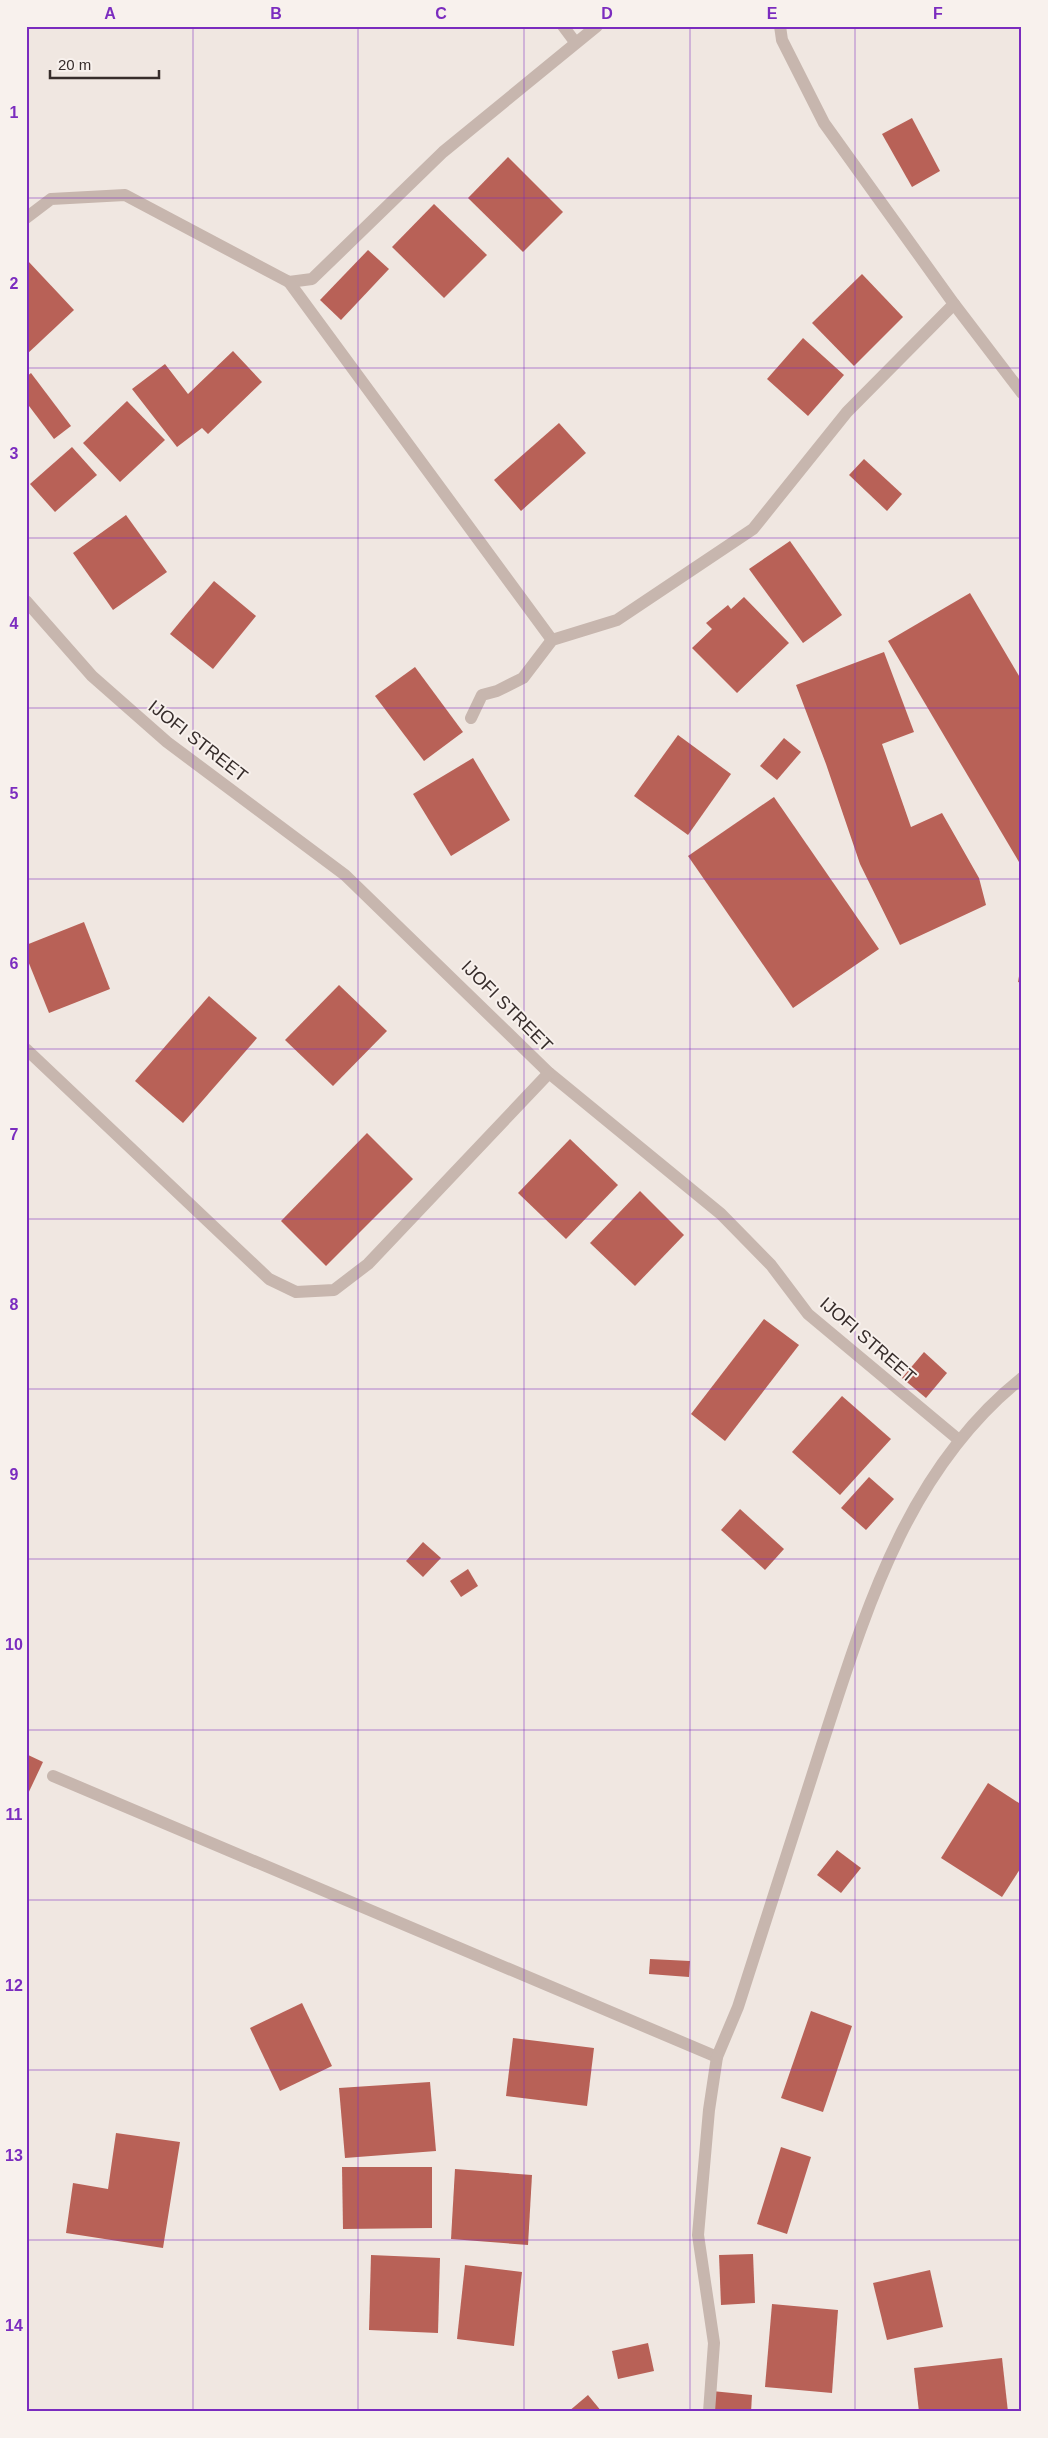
<svg xmlns="http://www.w3.org/2000/svg" width="1048" height="2438" font-family="Arial,sans-serif">
  <style>
    .building { fill: #b86157 }
    .lines { fill: none; stroke-linecap: round; stroke-linejoin: round }
    .minor { stroke: #c7b6ae; stroke-width: 12 }
    .grid { fill: none; stroke: #7b2cbf; stroke-width: 1; stroke-opacity: 0.55 }
    .labels { text-anchor: middle; stroke-width: 4; stroke-linejoin: round; paint-order: stroke }
    .street-label { font-size: 18px; fill: #372d2b; stroke: #f8f1ed }
    .neatline { fill: none; stroke: #7b2cbf; stroke-width: 2 }
    .grid-label { font-size: 16px; text-anchor: middle; font-weight: bold; fill: #7b2cbf }
  </style>
  <rect width="100%" height="100%" fill="#f0e7e1"/>
  <g class="building">
    <path d="M912 118 940 171 912 187 882 134Z"/>
    <path d="M508 157 563 212 523 252 468 198Z"/>
    <path d="M434 204 487 255 444 298 392 247Z"/>
    <path d="M368 250 389 269 341 320 320 300Z"/>
    <path d="M28 261 74 310 26 355V263Z"/>
    <path d="M862 274 903 317 854 366 812 323Z"/>
    <path d="M803 338 844 375 808 416 767 379Z"/>
    <path d="M233 351 262 382 208 434 202 428 177 447 132 389 165 364 188 394Z"/>
    <path d="M31 373 71 426 54 439 26 402V377Z"/>
    <path d="M127 401 165 440 120 482 83 443Z"/>
    <path d="M559 423 586 453 521 511 494 480Z"/>
    <path d="M72 447 97 475 55 512 30 484Z"/>
    <path d="M864 459 902 494 887 511 849 475Z"/>
    <path d="M126 515 167 572 113 610 73 553Z"/>
    <path d="M790 541 842 615 803 643 749 569Z"/>
    <path d="M214 581 256 616 213 669 170 634Z"/>
    <path d="M970 593 1022 681V867L888 641Z"/>
    <path d="M744 597 789 643 737 693 692 648 712 629 706 623 728 605 731 609Z"/>
    <path d="M884 652 914 732 882 744 911 827 942 813 979 878 986 905 900 945 860 864 826 764 796 685Z"/>
    <path d="M415 667 463 732 424 761 375 696Z"/>
    <path d="M678 735 731 774 688 835 634 796Z"/>
    <path d="M784 738 801 752 777 780 760 766Z"/>
    <path d="M473 758 510 820 451 856 413 794Z"/>
    <path d="M774 797 879 949 793 1008 688 856Z"/>
    <path d="M84 922 110 989 49 1013 26 956V945Z"/>
    <path d="M1021 965H1022V983L1018 982Z"/>
    <path d="M339 985 387 1031 333 1086 285 1040Z"/>
    <path d="M209 996 257 1038 183 1123 135 1081Z"/>
    <path d="M367 1133 413 1179 326 1266 281 1221Z"/>
    <path d="M570 1139 618 1185 566 1239 518 1193Z"/>
    <path d="M640 1191 684 1235 635 1286 590 1243Z"/>
    <path d="M764 1319 799 1345 725 1441 691 1414Z"/>
    <path d="M924 1352 947 1373 926 1398 902 1378Z"/>
    <path d="M842 1396 891 1439 840 1495 792 1452Z"/>
    <path d="M869 1477 894 1499 866 1530 841 1508Z"/>
    <path d="M740 1509 784 1549 765 1570 721 1530Z"/>
    <path d="M423 1542 441 1558 423 1577 406 1561Z"/>
    <path d="M468 1569 478 1586 461 1597 450 1581Z"/>
    <path d="M26 1754 43 1762 26 1798Z"/>
    <path d="M988 1783 1022 1805V1866L1002 1897 941 1858Z"/>
    <path d="M837 1850 861 1868 841 1893 817 1875Z"/>
    <path d="M650 1959 690 1961 689 1977 649 1974Z"/>
    <path d="M302 2003 332 2066 280 2091 250 2028Z"/>
    <path d="M811 2011 852 2026 823 2112 781 2098Z"/>
    <path d="M513 2038 594 2048 587 2106 506 2096Z"/>
    <path d="M430 2082 436 2151 345 2158 339 2088Z"/>
    <path d="M116 2133 180 2142 163 2248 66 2233 73 2183 108 2189Z"/>
    <path d="M781 2147 811 2157 787 2234 757 2224Z"/>
    <path d="M342 2167H432V2228L343 2229Z"/>
    <path d="M455 2169 532 2175 528 2245 451 2239Z"/>
    <path d="M753 2254 755 2303 721 2305 719 2255Z"/>
    <path d="M371 2255 440 2258 438 2333 369 2330Z"/>
    <path d="M465 2265 522 2272 514 2346 457 2339Z"/>
    <path d="M930 2270 943 2327 887 2340 873 2283Z"/>
    <path d="M772 2304 838 2310 832 2393 765 2387Z"/>
    <path d="M648 2343 654 2371 618 2379 612 2351Z"/>
    <path d="M1002 2358 1008 2412H919L914 2368Z"/>
    <path d="M712 2391 752 2395 751 2412H710Z"/>
    <path d="M588 2395 602 2412H568Z"/>
  </g>
  <g class="lines">
    <g class="minor">
      <path d="M563 26 575 42"/>
      <path d="M780 26 782 40 824 123 954 304 1022 393"/>
      <path d="M26 218 51 199 125 195 289 282 312 279 443 152 597 26"/>
      <path d="M289 282 552 640"/>
      <path d="M26 601 92 676 167 742 345 875 549 1073 721 1214 771 1265 808 1314 959 1440"/>
      <path d="M471 718 482 695 497 691 523 678 552 640 617 620 753 529 847 412 954 304"/>
      <path d="M26 1049 269 1279 296 1292 334 1290 368 1264 549 1073"/>
      <path d="M53 1776 717 2057"/>
      <path d="M709 2412 714 2343 698 2235 709 2110 717 2057 738 2007C765 1922 793 1837 820 1751 864 1616 905 1471 1022 1378"/>
    </g>
  </g>
  <path class="grid" d="M193 26V2412M358 26V2412M524 26V2412M690 26V2412M855 26V2412M26 198H1022M26 368H1022M26 538H1022M26 708H1022M26 879H1022M26 1049H1022M26 1219H1022M26 1389H1022M26 1559H1022M26 1730H1022M26 1900H1022M26 2070H1022M26 2240H1022"/>
  <g class="labels">
    <g class="street-label">
      <text transform="translate(198 741) rotate(38)" y="6">IJOFI STREET</text>
      <text transform="translate(507 1006) rotate(45)" y="6">IJOFI STREET</text>
      <text transform="translate(868 1340) rotate(41)" y="6">IJOFI STREET</text>
    </g>
  </g>
  <rect width="1048" height="2438" fill="none" stroke="#f8f1ed" stroke-width="55"/>
  <path d="M50 70v8h109v-8" fill="none" stroke="#372d2b" stroke-width="2.5"/>
  <text x="58" y="70" font-size="15" fill="#372d2b" stroke="#f8f1ed" stroke-width="4" paint-order="stroke">20 m</text>
  <rect x="28" y="28" width="992" height="2382" class="neatline"/>
  <g class="grid-label">
    <text x="110" y="19">A</text>
    <text x="276" y="19">B</text>
    <text x="441" y="19">C</text>
    <text x="607" y="19">D</text>
    <text x="772" y="19">E</text>
    <text x="938" y="19">F</text>
    <text x="14" y="118">1</text>
    <text x="14" y="289">2</text>
    <text x="14" y="459">3</text>
    <text x="14" y="629">4</text>
    <text x="14" y="799">5</text>
    <text x="14" y="969">6</text>
    <text x="14" y="1140">7</text>
    <text x="14" y="1310">8</text>
    <text x="14" y="1480">9</text>
    <text x="14" y="1650">10</text>
    <text x="14" y="1820">11</text>
    <text x="14" y="1991">12</text>
    <text x="14" y="2161">13</text>
    <text x="14" y="2331">14</text>
  </g>
</svg>
